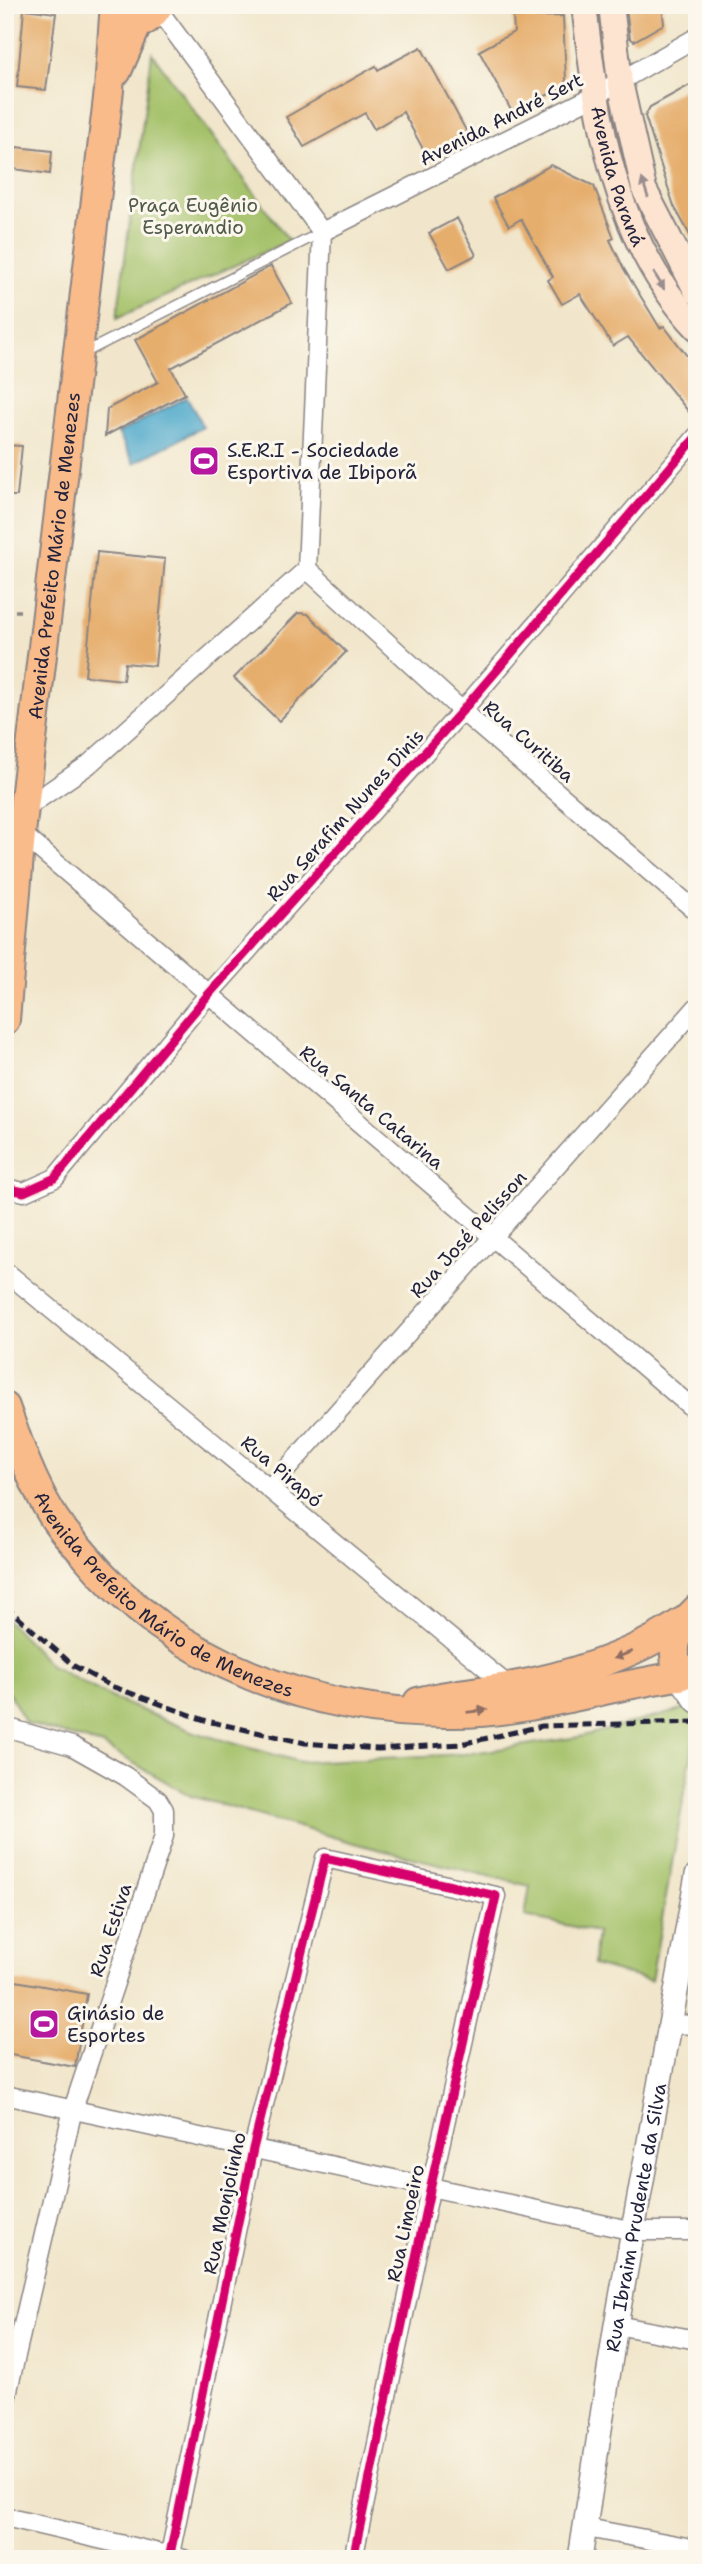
<svg xmlns="http://www.w3.org/2000/svg" width="702" height="2564" font-family="'Shantell Sans',sans-serif">
  <style>
    .green { fill: #a4c169; stroke: #637252; stroke-width: 2 }
    .water { fill: #4ea8cb; stroke: #386583; stroke-width: 2 }
    .building { fill: #e6ae6d }
    .lines { fill: none; stroke-linecap: round; stroke-linejoin: round }
    .service-casing { stroke: #8a8483; stroke-width: 12 }
    .minor-casing { stroke: #8a8483; stroke-width: 21 }
    .tertiary-casing { stroke: #8a8483; stroke-width: 26 }
    .secondary-casing { stroke: #8a8483; stroke-width: 28 }
    .primary-casing { stroke: #8a8483; stroke-width: 32 }
    .path { stroke: #8a8483; stroke-width: 3.5; stroke-dasharray: 5 5; stroke-linecap: butt }
    .service { stroke: #fff; stroke-width: 9 }
    .minor { stroke: #fff; stroke-width: 18 }
    .tertiary { stroke: #fff; stroke-width: 23 }
    .secondary { stroke: #fde4d1; stroke-width: 24 }
    .primary { stroke: #fabb8b; stroke-width: 28 }
    .rail { stroke: #22223b; stroke-width: 5; stroke-dasharray: 10 5; stroke-linecap: butt }
    .cycleway-casing { stroke: #fbf7ec; stroke-width: 13 }
    .cycleway { stroke: #d6006c; stroke-width: 9 }
    .oneway { fill: #9a8d8e }
    .oneway2 { fill: #8e6e63 }
    .labels { text-anchor: middle; stroke-width: 6; stroke-linejoin: round; paint-order: stroke }
    .street-label { font-size: 19px; fill: #22223b; stroke: #fbf7ec }
    .park-label { font-size: 19px; fill: #505a4b; stroke: #fbf7ec }
    .poi-label { font-size: 19px; fill: #22223b; stroke: #fbf7ec; text-anchor: start }
  </style>
  <rect width="100%" height="100%" fill="#fbf7ec"/>
  <filter id="ink" filterUnits="userSpaceOnUse"><feTurbulence type="fractalNoise" baseFrequency=".0143" numOctaves="2"/><feDisplacementMap in="SourceGraphic" scale="14" xChannelSelector="R" yChannelSelector="G"/><feConvolveMatrix kernelMatrix="1 2 1 2 8 2 1 2 1" color-interpolation-filters="sRGB"/></filter>
  <filter id="wash" filterUnits="userSpaceOnUse"><feTurbulence type="fractalNoise" baseFrequency=".00686" numOctaves="4" result="noise"/><feDisplacementMap in="SourceGraphic" scale="28" xChannelSelector="R" yChannelSelector="G"/><feGaussianBlur stdDeviation="1.57" result="paint"/><feColorMatrix in="noise" values="0 0 0 0 0 0 0 0 0 0 0 0 0 0 0 0 0 1.4 0 .05"/><feComposite in="paint" operator="in"/></filter>
  <g filter="url(#wash)">
    <rect width="100%" height="100%" fill="#f1e6cb"/>
    <g class="green">
      <path d="M152 53 289 241 117 318Z"/>
      <path d="M5 1618 51 1666 114 1699 194 1732 300 1762 465 1754 579 1737 697 1706V1723L651 1981 593 1965 597 1932 525 1916 530 1886 361 1845 191 1796 102 1745 26 1723 5 1686Z"/>
    </g>
    <path class="water" d="M187 397 203 427 134 463 118 433Z"/>
    <g id="blocks">
      <g class="building">
        <path d="M662 5 664 24 634 41 630 38 626 8Z"/>
        <path d="M24 9 56 13 46 90 17 87Z"/>
        <path d="M563 16 566 80 564 86 513 114 479 51 514 32 513 17Z"/>
        <path d="M421 47 470 138 429 160 403 112 374 129 365 113 304 147 286 117 376 66 378 70Z"/>
        <path d="M697 81V248L674 206 645 116 650 107Z"/>
        <path d="M16 147 52 151 50 174 14 169Z"/>
        <path d="M551 165 594 186 614 238 610 240 624 269 660 328 664 326 697 369V422L628 337 613 346 580 294 562 304 548 280 553 277 521 219 509 226 493 198Z"/>
        <path d="M457 218 476 255 449 269 429 233Z"/>
        <path d="M271 266 292 303 171 368 185 394 105 436 107 409 158 382 135 340Z"/>
        <path d="M5 445 22 446 17 496H5Z"/>
        <path d="M97 552 165 559 155 666 125 663 123 680 85 676Z"/>
        <path d="M298 613 308 614 346 652 279 721 234 678Z"/>
        <path d="M5 1979 87 1994 75 2067 5 2054Z"/>
      </g>
    </g>
  </g>
  <g filter="url(#ink)">
    <use href="#blocks" fill-opacity="0" stroke="#8a8483" stroke-width="2"/>
    <g class="lines">
      <g class="service-casing">
        <path id="service" d="M84 353 322 232"/>
      </g>
      <g class="minor-casing">
        <g id="minor">
          <path d="M322 232 594 96 697 37"/>
          <path d="M307 569 462 711 697 912"/>
          <path d="M24 809 88 765 307 569 322 232 157 8"/>
          <path d="M21 833 697 1412"/>
          <path d="M5 1188 24 1192 55 1178 208 995 462 711 697 436"/>
          <path d="M5 1271 512 1689"/>
          <path d="M270 1488 697 1007"/>
          <path d="M5 1727 72 1746 125 1776 158 1800 164 1810V1836L73 2109 5 2403"/>
          <path d="M670 2024 697 2025"/>
          <path d="M5 2095 634 2231H697"/>
          <path d="M616 2325 697 2340"/>
          <path d="M5 2517 184 2559"/>
          <path d="M587 2528 697 2549"/>
          <path d="M169 2559 253 2149 325 1858 496 1896 430 2190 353 2559"/>
        </g>
      </g>
      <g class="tertiary-casing">
        <g id="tertiary">
          <path d="M679 1676 697 1701"/>
          <path id="s1" d="M580 2559 616 2325 697 1875"/>
        </g>
      </g>
      <g class="secondary-casing">
        <g id="secondary">
          <path id="s2" d="M584 5C597 120 614 241 697 328"/>
          <path d="M611 5 620 82 644 189 697 292"/>
        </g>
      </g>
      <g class="primary-casing">
        <g id="primary">
          <path d="M119 23C136 30 150 20 159 5"/>
          <path d="M117 71 137 25"/>
          <path id="s3" d="M5 1020 21 833 109 90 114 16"/>
          <path id="s4" d="M5 1407C18 1443 31 1480 51 1513 59 1528 73 1541 84 1554 174 1664 315 1715 455 1713 530 1713 605 1686 679 1676"/>
          <path d="M697 1669 679 1676C670 1647 675 1629 697 1609"/>
          <path d="M418 1702C448 1694 477 1692 508 1687 564 1678 636 1655 682 1622"/>
        </g>
      </g>
      <path class="path" d="M5 611H22"/>
      <use href="#service" class="service"/>
      <use href="#minor" class="minor"/>
      <use href="#tertiary" class="tertiary"/>
      <use href="#secondary" class="secondary"/>
      <use href="#primary" class="primary"/>
      <path class="rail" d="M5 1606 74 1666 111 1686 207 1721 305 1743 378 1749 461 1744 542 1726 697 1722"/>
      <g class="cycleway-casing">
        <g id="cycleway">
          <path d="M5 1188 24 1192 55 1178 208 995 462 711 697 436"/>
          <path d="M169 2559 253 2149 325 1858 496 1896 430 2190 353 2559"/>
        </g>
      </g>
      <use href="#cycleway" class="cycleway"/>
    </g>
    <defs><path id="oneway-solid" d="M-6-.8H1V-3.2L6.5 0L1 3.2V.8H-6Z" transform="scale(1.75)"/></defs>
    <g class="oneway">
      <use href="#oneway-solid" transform="translate(645 188) rotate(-108)"/>
      <use href="#oneway-solid" transform="translate(659 281) rotate(58)"/>
    </g>
    <g class="oneway2">
      <use href="#oneway-solid" transform="translate(623 1655) rotate(159)"/>
      <use href="#oneway-solid" transform="translate(477 1711) rotate(-7)"/>
    </g>
  </g>
  <defs>
    <g id="stadium-square" transform="scale(1.575)"><rect x="-9" y="-9" width="18" height="18" rx="4" fill="#b5179e" stroke="#fbf7ec"/><path d="M0-5a6.5 5 0 1 0 0 10a6.5 5 0 1 0 0-10ZM-3.5-1.8h7v3.6h-7Z" fill="#fff"/></g>
  </defs>
  <g fill-rule="evenodd">
    <use href="#stadium-square" x="204" y="461"/>
    <use href="#stadium-square" x="44" y="2024"/>
  </g>
  <g class="labels">
    <g class="street-label">
      <text transform="translate(501 119) rotate(-27)" y="7">Avenida André Sert</text>
      <text dy="7" stroke="none"><textPath href="#s2" startOffset="175">Avenida Paraná</textPath></text>
      <text dy="7" stroke="none"><textPath href="#s3" startOffset="467">Avenida Prefeito Mário de Menezes</textPath></text>
      <text transform="translate(529 741) rotate(41)" y="7">Rua Curitiba</text>
      <text transform="translate(345 815) rotate(-48)" y="7">Rua Serafim Nunes Dinis</text>
      <text transform="translate(372 1107) rotate(40)" y="7">Rua Santa Catarina</text>
      <text transform="translate(468 1234) rotate(-48)" y="7">Rua José Pelisson</text>
      <text transform="translate(282 1471) rotate(40)" y="7">Rua Pirapó</text>
      <text dy="7" stroke="none"><textPath href="#s4" startOffset="257">Avenida Prefeito Mário de Menezes</textPath></text>
      <text transform="translate(110 1930) rotate(-72)" y="7">Rua Estiva</text>
      <text transform="translate(224 2203) rotate(-78)" y="7">Rua Monjolinho</text>
      <text dy="7" stroke="none"><textPath href="#s1" startOffset="346">Rua Ibraim Prudente da Silva</textPath></text>
      <text transform="translate(405 2223) rotate(-78)" y="7">Rua Limoeiro</text>
    </g>
    <g class="park-label">
      <text x="193" y="212">Praça Eugênio<tspan x="193" dy="22">Esperandio</tspan></text>
    </g>
    <g class="poi-label">
      <text x="227" y="457">S.E.R.I - Sociedade<tspan x="227" dy="22">Esportiva de Ibiporã</tspan></text>
      <text x="67" y="2020">Ginásio de<tspan x="67" dy="22">Esportes</tspan></text>
    </g>
  </g>
  <rect width="702" height="2564" fill="none" stroke="#fbf7ec" stroke-width="28"/>
</svg>
